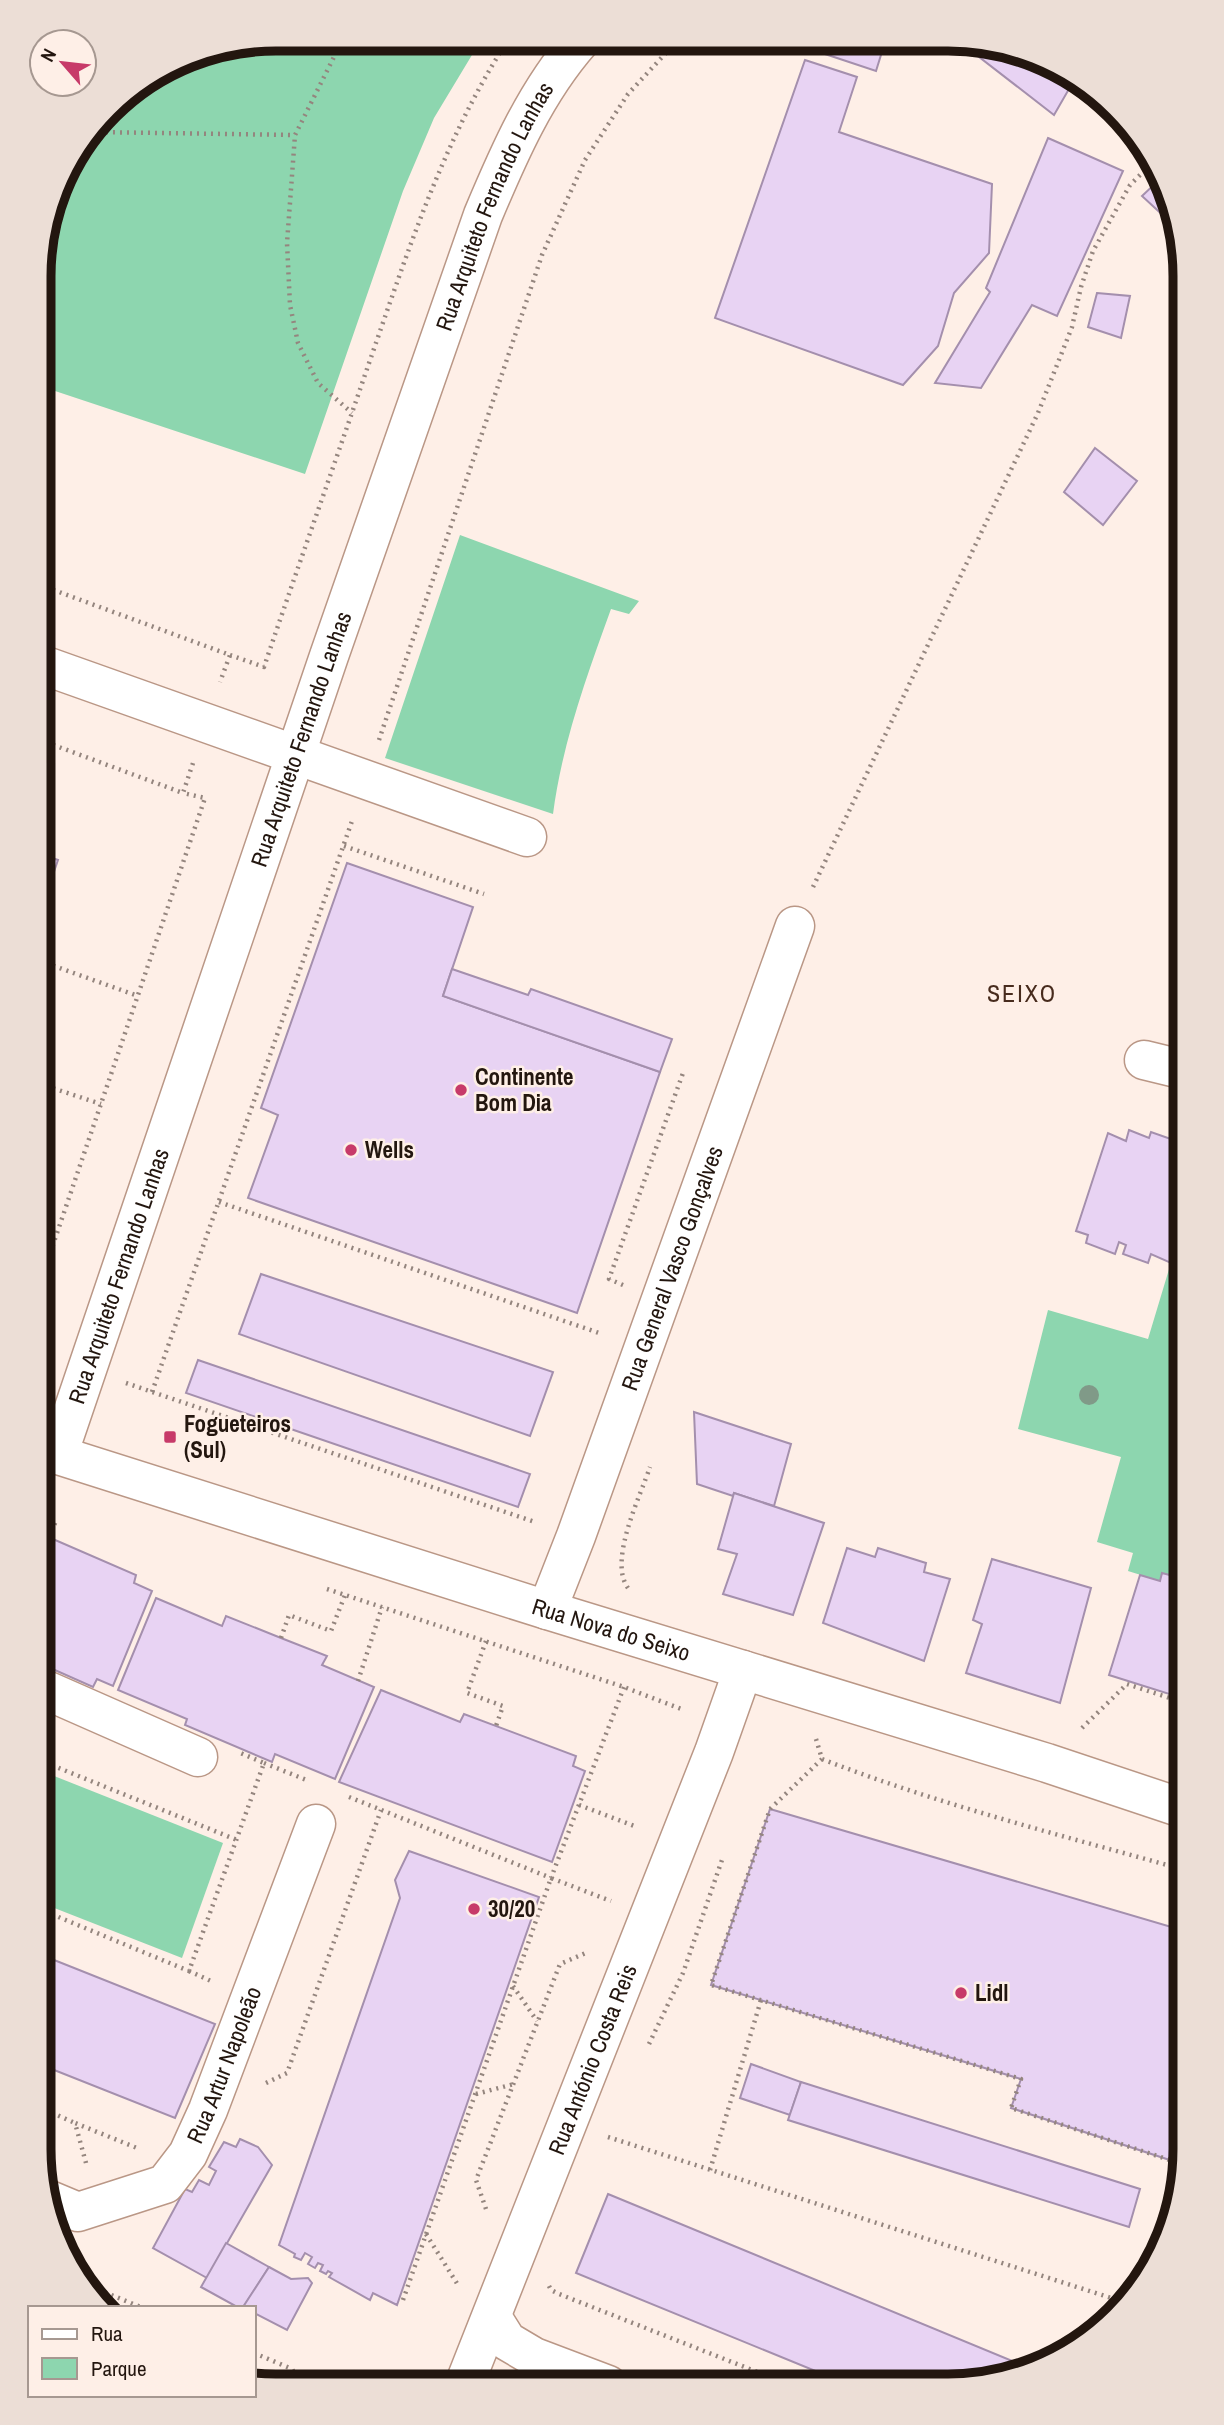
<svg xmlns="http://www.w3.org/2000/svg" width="1224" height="2425" font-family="'Archivo Narrow',sans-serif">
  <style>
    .green { fill: #8dd6af }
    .building { fill: #e8d3f3; stroke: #a48fad; stroke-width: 2 }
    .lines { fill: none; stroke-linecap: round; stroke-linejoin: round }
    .street-casing { stroke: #ba9786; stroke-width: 41 }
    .secondary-casing { stroke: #ba9786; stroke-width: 41 }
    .path { stroke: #94857e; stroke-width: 4.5; stroke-dasharray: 2 5; stroke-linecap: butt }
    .street { stroke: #fff; stroke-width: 38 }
    .secondary { stroke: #fff; stroke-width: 38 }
    .tree { fill: #809a88 }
    .poi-dot { fill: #c73a69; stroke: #feefe7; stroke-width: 2.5 }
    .labels { text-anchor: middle; stroke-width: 5; stroke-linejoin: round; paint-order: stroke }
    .street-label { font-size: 23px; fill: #23160f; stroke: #feefe7 }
    .poi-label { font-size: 23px; font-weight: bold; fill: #23160f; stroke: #feefe7; text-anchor: start }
    .neighbourhood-label { font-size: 24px; letter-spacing: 2px; fill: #472b1d; stroke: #feefe7 }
    .rim { fill: none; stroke: #23160f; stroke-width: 9 }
  </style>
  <rect width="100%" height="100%" fill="#feefe7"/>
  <g class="green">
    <path d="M275 39 481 40 434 118 403 191 305 474 40 386V245L63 170 119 98 185 56Z"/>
    <path d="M460 535 639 601 629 614 611 609C587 675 562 744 553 814L385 758Z"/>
    <path d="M1173 1256 1185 1260V1579L1162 1573 1160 1581 1128 1571 1133 1553 1097 1542 1121 1457 1018 1429 1048 1310 1148 1339Z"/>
    <path d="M39 1770 223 1843 182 1958 39 1902Z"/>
  </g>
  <g class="building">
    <path d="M812 42H885L876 71 810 49Z"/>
    <path d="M961 43H995L1073 82 1054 115Z"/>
    <path d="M805 60 857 77 839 132 992 184 989 253 954 293 938 346 903 385 715 318Z"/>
    <path d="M1048 138 1123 171 1057 316 1032 305 981 388 935 383 990 292 986 288Z"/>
    <path d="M1160 179 1173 200 1175 210 1168 220 1142 196Z"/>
    <path d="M1097 293 1130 296 1121 338 1088 327Z"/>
    <path d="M1095 448 1137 481 1103 525 1064 492Z"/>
    <path d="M40 854 58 860 40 913Z"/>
    <path d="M347 863 473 907 443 996 660 1072 577 1313 248 1198 278 1115 261 1108Z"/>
    <path d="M452 969 528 995 531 989 672 1039 660 1072 443 996Z"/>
    <path d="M1129 1130 1149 1138 1151 1132 1185 1144V1221L1171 1263 1151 1254 1148 1263 1123 1254 1126 1245 1119 1242 1115 1254 1086 1243 1088 1235 1076 1231 1108 1133 1126 1141Z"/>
    <path d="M1185 1221V1260L1173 1256Z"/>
    <path d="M261 1274 553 1372 530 1436 239 1334Z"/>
    <path d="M198 1360 530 1474 518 1507 186 1393Z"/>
    <path d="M694 1412 791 1444 774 1506 734 1493 733 1496 697 1484Z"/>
    <path d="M734 1493 824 1523 793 1615 723 1594 737 1554 718 1549Z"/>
    <path d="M39 1533 136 1575 134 1583 152 1591 113 1686 97 1679 93 1687 39 1663Z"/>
    <path d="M847 1548 875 1557 878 1548 926 1563 924 1572 950 1579 924 1661 823 1623Z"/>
    <path d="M992 1559 1091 1588 1060 1703 966 1673 982 1624 973 1620Z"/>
    <path d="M1162 1573 1185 1579V1699L1109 1675 1140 1575 1160 1581Z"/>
    <path d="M156 1598 222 1626 226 1616 281 1638 327 1656 322 1665 374 1687 335 1779 275 1754 272 1762 185 1725 187 1719 118 1690Z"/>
    <path d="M381 1690 460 1722 464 1714 576 1756 573 1766 585 1771 552 1862 339 1782Z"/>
    <path d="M770 1809 1185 1931V2165L1011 2108 1021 2079 711 1985Z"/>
    <path d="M409 1851 539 1897 397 2305 373 2293 370 2300 329 2277 332 2273 328 2271 326 2274 320 2271 323 2265 318 2263 315 2268 308 2264 312 2257 305 2253 301 2260 294 2257 295 2254 279 2245 400 1898 395 1880Z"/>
    <path d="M39 1954 215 2024 175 2118 39 2064Z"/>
    <path d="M751 2064 801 2082 790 2115 740 2098Z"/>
    <path d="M801 2082 1140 2189 1129 2227 788 2120Z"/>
    <path d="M240 2139 258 2147 272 2165 207 2278 153 2248 185 2189 192 2192 199 2180 209 2185 216 2171 209 2167 224 2142 236 2147Z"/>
    <path d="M608 2194 1034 2370 1024 2374 949 2386H852L576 2273Z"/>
    <path d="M226 2243 269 2267 243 2308H239L201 2287Z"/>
    <path d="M269 2267 291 2279 308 2278 312 2283 287 2330 254 2313V2308L243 2307Z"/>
  </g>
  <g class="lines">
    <g class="street-casing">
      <g id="street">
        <path d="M40 664 527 837"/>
        <path d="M1144 1060 1185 1070"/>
        <path id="s1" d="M58 1455 329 656 483 215C509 153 536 91 581 40"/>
        <path id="s2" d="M547 1610 576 1536 795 926"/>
        <path d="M39 1687 198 1757"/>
        <path id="s3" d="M47 2199 78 2212 165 2184 188 2154 208 2110 316 1824"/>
        <path d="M492 2317 507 2341 534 2357 608 2385"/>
        <path id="s4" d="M464 2385 714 1752 743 1670"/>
      </g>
    </g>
    <g class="secondary-casing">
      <g id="secondary">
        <path id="s5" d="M39 1449 547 1610 1047 1763 1185 1809"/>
      </g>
    </g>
    <g class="path">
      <path d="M343 39 295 135 287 243 290 305 298 343 318 383 352 413"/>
      <path d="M92 132 295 135"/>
      <path d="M40 585 230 655 220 682"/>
      <path d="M230 655 264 667C298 566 334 466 368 366 407 254 443 140 508 40"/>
      <path d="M40 740 183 793 193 763"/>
      <path d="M379 740 542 255 585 160 628 94 677 41"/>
      <path d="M344 846 484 894"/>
      <path d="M813 887 1038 413 1072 327 1081 287 1093 251 1130 185 1150 165"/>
      <path d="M40 961 138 996"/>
      <path d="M40 1084 101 1104"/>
      <path d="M219 1202 602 1334"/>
      <path d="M623 1285 609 1279 683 1073"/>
      <path d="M39 1286 205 798 183 793"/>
      <path d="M126 1383 535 1522"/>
      <path d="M152 1392 352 821"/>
      <path d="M39 1514 56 1520 50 1538"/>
      <path d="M628 1588C608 1561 640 1497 650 1467"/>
      <path d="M327 1589 624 1687 684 1710"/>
      <path d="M281 1638 289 1615 331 1631 345 1595"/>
      <path d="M486 1641 467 1693 503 1706 496 1726"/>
      <path d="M358 1681 382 1607"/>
      <path d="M1082 1728 1127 1684 1185 1703"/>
      <path d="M816 1739 822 1759C940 1805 1064 1836 1185 1870"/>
      <path d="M822 1759 770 1809 711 1985 1021 2079 1011 2108 1185 2165"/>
      <path d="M39 1760 237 1840"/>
      <path d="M264 1763 309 1781"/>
      <path d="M349 1797 551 1878 624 1687"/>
      <path d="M579 1805 637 1827"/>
      <path d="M39 1909 189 1971 264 1763 238 1752"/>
      <path d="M189 1971 211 1981"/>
      <path d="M513 1986 537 2021"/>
      <path d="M649 2044 683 1973 723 1857"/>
      <path d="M266 2083 287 2073 381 1810"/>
      <path d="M476 2094 514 2084"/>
      <path d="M39 2107 75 2123"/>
      <path d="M608 2137 1127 2303"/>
      <path d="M86 2163 75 2123 137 2148"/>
      <path d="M710 2170 761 2000"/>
      <path d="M486 2209 476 2180 560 1964 588 1952"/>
      <path d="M426 2234 458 2285"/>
      <path d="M549 2286 551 2290 559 2294 793 2386"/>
      <path d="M92 2287 143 2308"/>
      <path d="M403 2300 551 1878 611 1901"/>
      <path d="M254 2353 292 2369 302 2385"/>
    </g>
    <use href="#street" class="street"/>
    <use href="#secondary" class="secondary"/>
  </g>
  <circle class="tree" cx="1089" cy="1395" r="10"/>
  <g class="poi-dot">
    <circle cx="461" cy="1090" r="7"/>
    <circle cx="351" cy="1150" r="7"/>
    <rect x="163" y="1430" width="14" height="14" rx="3.5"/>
    <circle cx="474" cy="1909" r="7"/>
    <circle cx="961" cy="1993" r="7"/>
  </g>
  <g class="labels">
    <g class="street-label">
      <text dy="8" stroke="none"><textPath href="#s1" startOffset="1323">Rua Arquiteto Fernando Lanhas</textPath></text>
      <text dy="8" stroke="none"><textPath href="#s1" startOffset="756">Rua Arquiteto Fernando Lanhas</textPath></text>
      <text dy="8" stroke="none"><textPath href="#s2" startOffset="364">Rua General Vasco Gonçalves</textPath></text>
      <text dy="8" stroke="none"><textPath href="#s1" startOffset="189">Rua Arquiteto Fernando Lanhas</textPath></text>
      <text dy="8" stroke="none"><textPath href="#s5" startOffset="600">Rua Nova do Seixo</textPath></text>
      <text dy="8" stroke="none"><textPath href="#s4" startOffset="350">Rua António Costa Reis</textPath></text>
      <text dy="8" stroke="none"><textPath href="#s3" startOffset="259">Rua Artur Napoleão</textPath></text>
    </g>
    <g class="poi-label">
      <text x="475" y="1085">Continente<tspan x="475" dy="26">Bom Dia</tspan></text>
      <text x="365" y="1158">Wells</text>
      <text x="184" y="1432">Fogueteiros<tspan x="184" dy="26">(Sul)</tspan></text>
      <text x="488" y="1917">30/20</text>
      <text x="975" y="2001">Lidl</text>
    </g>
    <g class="neighbourhood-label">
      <text x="1022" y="1002">SEIXO</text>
    </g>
  </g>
  <path d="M0 0H1224V2425H0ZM276 51H948A225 225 0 0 1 1173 276V2149A225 225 0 0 1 948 2374H276A225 225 0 0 1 51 2149V276A225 225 0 0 1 276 51Z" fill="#ecded6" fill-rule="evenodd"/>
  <path class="rim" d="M276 51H948A225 225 0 0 1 1173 276V2149A225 225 0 0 1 948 2374H276A225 225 0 0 1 51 2149V276A225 225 0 0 1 276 51Z"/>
  <rect x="28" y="2306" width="228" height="91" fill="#feefe7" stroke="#a69891" stroke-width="2"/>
  <rect x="42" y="2329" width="35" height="10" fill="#ffffff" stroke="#a69891" stroke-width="2"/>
  <text x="91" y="2341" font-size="21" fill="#23160f">Rua</text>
  <rect x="42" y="2358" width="35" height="21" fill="#8dd6af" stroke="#a69891" stroke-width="2"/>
  <text x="91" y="2376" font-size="21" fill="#23160f">Parque</text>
  <g transform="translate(63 63) rotate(298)"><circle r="33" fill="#feefe7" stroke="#a69891" stroke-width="2"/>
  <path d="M0-5L12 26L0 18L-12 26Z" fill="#c73a69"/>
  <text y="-10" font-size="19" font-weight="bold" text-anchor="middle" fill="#23160f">N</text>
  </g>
</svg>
